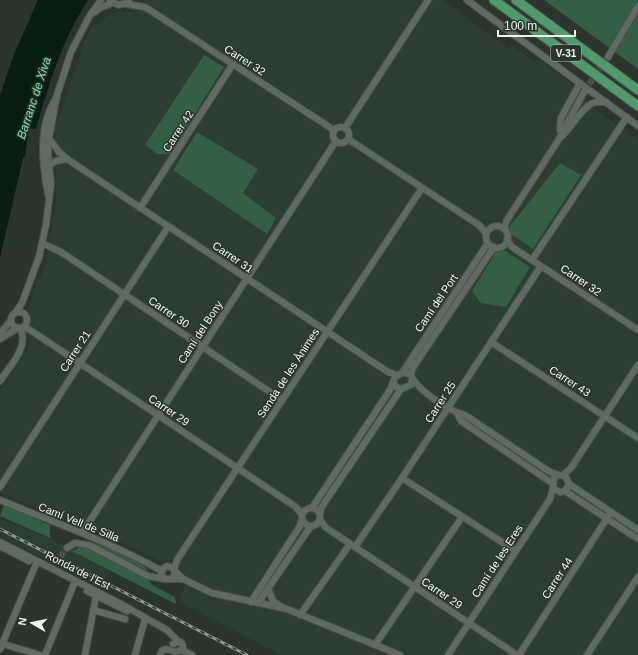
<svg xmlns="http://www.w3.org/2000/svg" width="638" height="655" font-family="Arial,sans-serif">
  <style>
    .built { fill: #2c3d31 }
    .green { fill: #335f44 }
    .water { fill: #071e10 }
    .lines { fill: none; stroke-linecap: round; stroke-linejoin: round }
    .minor-tunnel { stroke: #48524b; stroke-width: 6; stroke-dasharray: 6 3; stroke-linecap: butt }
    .minor-casing { stroke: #48514b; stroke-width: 8 }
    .highway-casing { stroke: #48514b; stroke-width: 11 }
    .minor { stroke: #5f6a62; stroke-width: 6 }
    .highway { stroke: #4f9b6d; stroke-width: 9 }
    .rail-casing { stroke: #8e9791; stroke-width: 3 }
    .rail { stroke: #2b352e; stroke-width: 1.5; stroke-dasharray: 4.5; stroke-linecap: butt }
    .labels { text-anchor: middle; stroke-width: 3; stroke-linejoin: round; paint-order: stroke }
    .shield { fill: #2b352e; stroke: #b4bcb6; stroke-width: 1 }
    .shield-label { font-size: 10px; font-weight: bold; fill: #eff6f1 }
    .street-label { font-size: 11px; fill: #eff6f1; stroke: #2b352e }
    .water-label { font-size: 12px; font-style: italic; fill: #80e3a6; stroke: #2b352e }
  </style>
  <rect width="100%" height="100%" fill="#2b352e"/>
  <g class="built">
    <path d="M146 0H443L508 48 511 44 534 62 537 58 573 85 597 111 638 140V655H282L179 602 185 585 171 559 162 562 98 531 74 524 0 493V391L29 345V304L47 261 56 201 55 128 85 41 91 28 109 15 118 12H134Z"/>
    <path d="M0 519 46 537 110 569 101 588 0 536Z"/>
  </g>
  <g class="green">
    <path d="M544 0H638V69Z"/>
    <path d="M204 55 224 67 170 154H157L145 145Z"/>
    <path d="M197 132 258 169 243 193 276 218 267 234 173 170Z"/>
    <path d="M560 163 581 175 533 249 506 231Z"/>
    <path d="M499 247 530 267 506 307 481 303 472 291Z"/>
    <path d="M4 505 50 525V538L0 516Z"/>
    <path d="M95 541 143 565 149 572 93 543Z"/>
    <path d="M83 546 147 578 152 585 175 597 176 604 72 551Z"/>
  </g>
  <path class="water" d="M38 0H88C62 40 49 84 36 129L29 128 25 157 23 158 0 258V95L14 54Z"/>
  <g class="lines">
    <g class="minor-tunnel">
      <path d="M584 92 604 62"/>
      <path d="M55 564 67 548"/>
    </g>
    <g class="minor-casing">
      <g id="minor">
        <path d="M467 0 638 126"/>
        <path d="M110 1 119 5 129 2"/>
        <path d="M126 4 145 7 334 130"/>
        <path d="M95 12 100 8 112 3"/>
        <path d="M608 57 638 6"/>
        <circle cx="341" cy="135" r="8"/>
        <path d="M345 128 428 0"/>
        <path d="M560 130 561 118 580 83"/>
        <path d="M49 138 59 152 67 159 388 372 397 375"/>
        <path d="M560 138C571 129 581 108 593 103 596 102 602 102 606 102"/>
        <path d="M348 139 479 225 486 233"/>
        <path d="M49 165 56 161 67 159"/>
        <path d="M48 194C42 162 38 127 56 98"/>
        <path d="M140 208 233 64"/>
        <circle cx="497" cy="237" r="11"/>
        <path d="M504 229 507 220 559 139 584 92"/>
        <path d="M507 240 512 247 638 330"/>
        <path d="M42 243 61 252 282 400"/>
        <path d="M532 260 627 117"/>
        <circle cx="19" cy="320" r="8"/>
        <path d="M16 312 22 303 39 257 46 225 51 184 48 153 49 138 57 95 71 52 89 17 101 0"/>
        <path d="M23 327 30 330 296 507 302 515"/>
        <path d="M0 334 11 320"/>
        <path d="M0 339 18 328"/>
        <path d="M491 342 638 438"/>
        <path d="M402 373 488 243"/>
        <path d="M411 375 412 369 494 247"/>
        <path d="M0 381C10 366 30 346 20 328"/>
        <path d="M393 382 396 387 401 389 411 385 412 379"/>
        <path d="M457 413 461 421 552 483"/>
        <path d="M563 475 571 468 638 365"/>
        <path d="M402 478 516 551"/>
        <path d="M569 484 638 530"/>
        <path d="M0 487 168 227"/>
        <path d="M565 491 638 539"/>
        <path d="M0 500C55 523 110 542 162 571"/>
        <path d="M312 508 390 390 395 377 404 372 411 375C417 390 449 411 465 415L550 472 566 477 569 484 565 491 560 492 553 488 554 478 558 475"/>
        <circle cx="311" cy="517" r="9"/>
        <path d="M320 515 321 508 401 389"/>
        <path d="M320 519 325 527 517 655"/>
        <path d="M82 533 336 141"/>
        <path d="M0 542 121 604 167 630 179 642"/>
        <path d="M0 546 29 561"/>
        <path d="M355 547 402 478 541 266"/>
        <path d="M67 548 75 543 89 545 148 576 164 579"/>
        <path d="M174 570 177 560 422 188"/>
        <path d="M175 571 183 579 212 593 287 609 400 655"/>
        <path d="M172 579 175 574 173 568 167 566 164 568 161 574 164 579H183"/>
        <path d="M268 588 273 601 282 607"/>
        <path d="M87 591 127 611"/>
        <path d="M251 602 300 526 302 518"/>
        <path d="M258 603 311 526"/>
        <path d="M93 610 125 619"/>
        <path d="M300 615 350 544"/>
        <path d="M0 643 40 655"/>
        <path d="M173 644 177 642H181L183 646 182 650"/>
        <path d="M375 645 462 517"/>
        <path d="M0 649 36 564"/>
        <path d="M182 650 192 655"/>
        <path d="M45 655 74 584"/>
        <path d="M85 655 96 596"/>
        <path d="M135 655 145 619"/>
        <path d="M160 655 162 651 166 649 176 652 182 650"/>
        <path d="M448 655 550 499 553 488"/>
        <path d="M519 655 611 512"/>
        <path d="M587 655 638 577"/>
      </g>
    </g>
    <g class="highway-casing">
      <g id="highway">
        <path d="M494 0 638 106"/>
        <path d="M516 0 638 90"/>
      </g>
    </g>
    <use href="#minor" class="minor"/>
    <use href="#highway" class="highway"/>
    <g class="rail-casing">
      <path id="rail" d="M0 529 247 655"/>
    </g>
    <use href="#rail" class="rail"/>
  </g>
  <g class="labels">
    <rect class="shield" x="551" y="45" width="30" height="16" rx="3"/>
    <g class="shield-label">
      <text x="566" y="57">V-31</text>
    </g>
    <g class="street-label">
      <text transform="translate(245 60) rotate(33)" y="4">Carrer 32</text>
      <text transform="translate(178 131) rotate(-57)" y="4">Carrer 42</text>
      <text transform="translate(233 257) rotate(34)" y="4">Carrer 31</text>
      <text transform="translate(581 280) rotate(34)" y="4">Carrer 32</text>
      <text transform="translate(436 303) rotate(-56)" y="4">Camí del Port</text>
      <text transform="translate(169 312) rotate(34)" y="4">Carrer 30</text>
      <text transform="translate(200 332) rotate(-57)" y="4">Camí del Bony</text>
      <text transform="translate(75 351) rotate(-57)" y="4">Carrer 21</text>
      <text transform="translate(288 373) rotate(-57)" y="4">Senda de les Ànimes</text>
      <text transform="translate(570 381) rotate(33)" y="4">Carrer 43</text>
      <text transform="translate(440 402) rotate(-57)" y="4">Carrer 25</text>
      <text transform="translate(169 410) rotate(34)" y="4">Carrer 29</text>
      <text transform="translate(79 522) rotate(22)" y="4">Camí Vell de Silla</text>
      <text transform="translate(497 561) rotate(-57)" y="4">Camí de les Eres</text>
      <text transform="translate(78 570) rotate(27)" y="4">Ronda de l'Est</text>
      <text transform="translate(557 578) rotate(-57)" y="4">Carrer 44</text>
      <text transform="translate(442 593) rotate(34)" y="4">Carrer 29</text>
    </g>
    <g class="water-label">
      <text transform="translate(34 98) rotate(-72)" y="4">Barranc de Xiva</text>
    </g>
  </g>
  <g transform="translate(32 623) rotate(279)" stroke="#2b352e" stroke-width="3" paint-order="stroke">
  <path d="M0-3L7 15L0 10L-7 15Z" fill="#eff6f1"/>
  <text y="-6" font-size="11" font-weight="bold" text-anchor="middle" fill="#eff6f1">N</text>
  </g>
  <path d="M498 30v6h77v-6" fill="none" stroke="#eff6f1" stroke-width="2"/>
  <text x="504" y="30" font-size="12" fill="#eff6f1" stroke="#2b352e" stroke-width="3" paint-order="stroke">100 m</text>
</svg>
